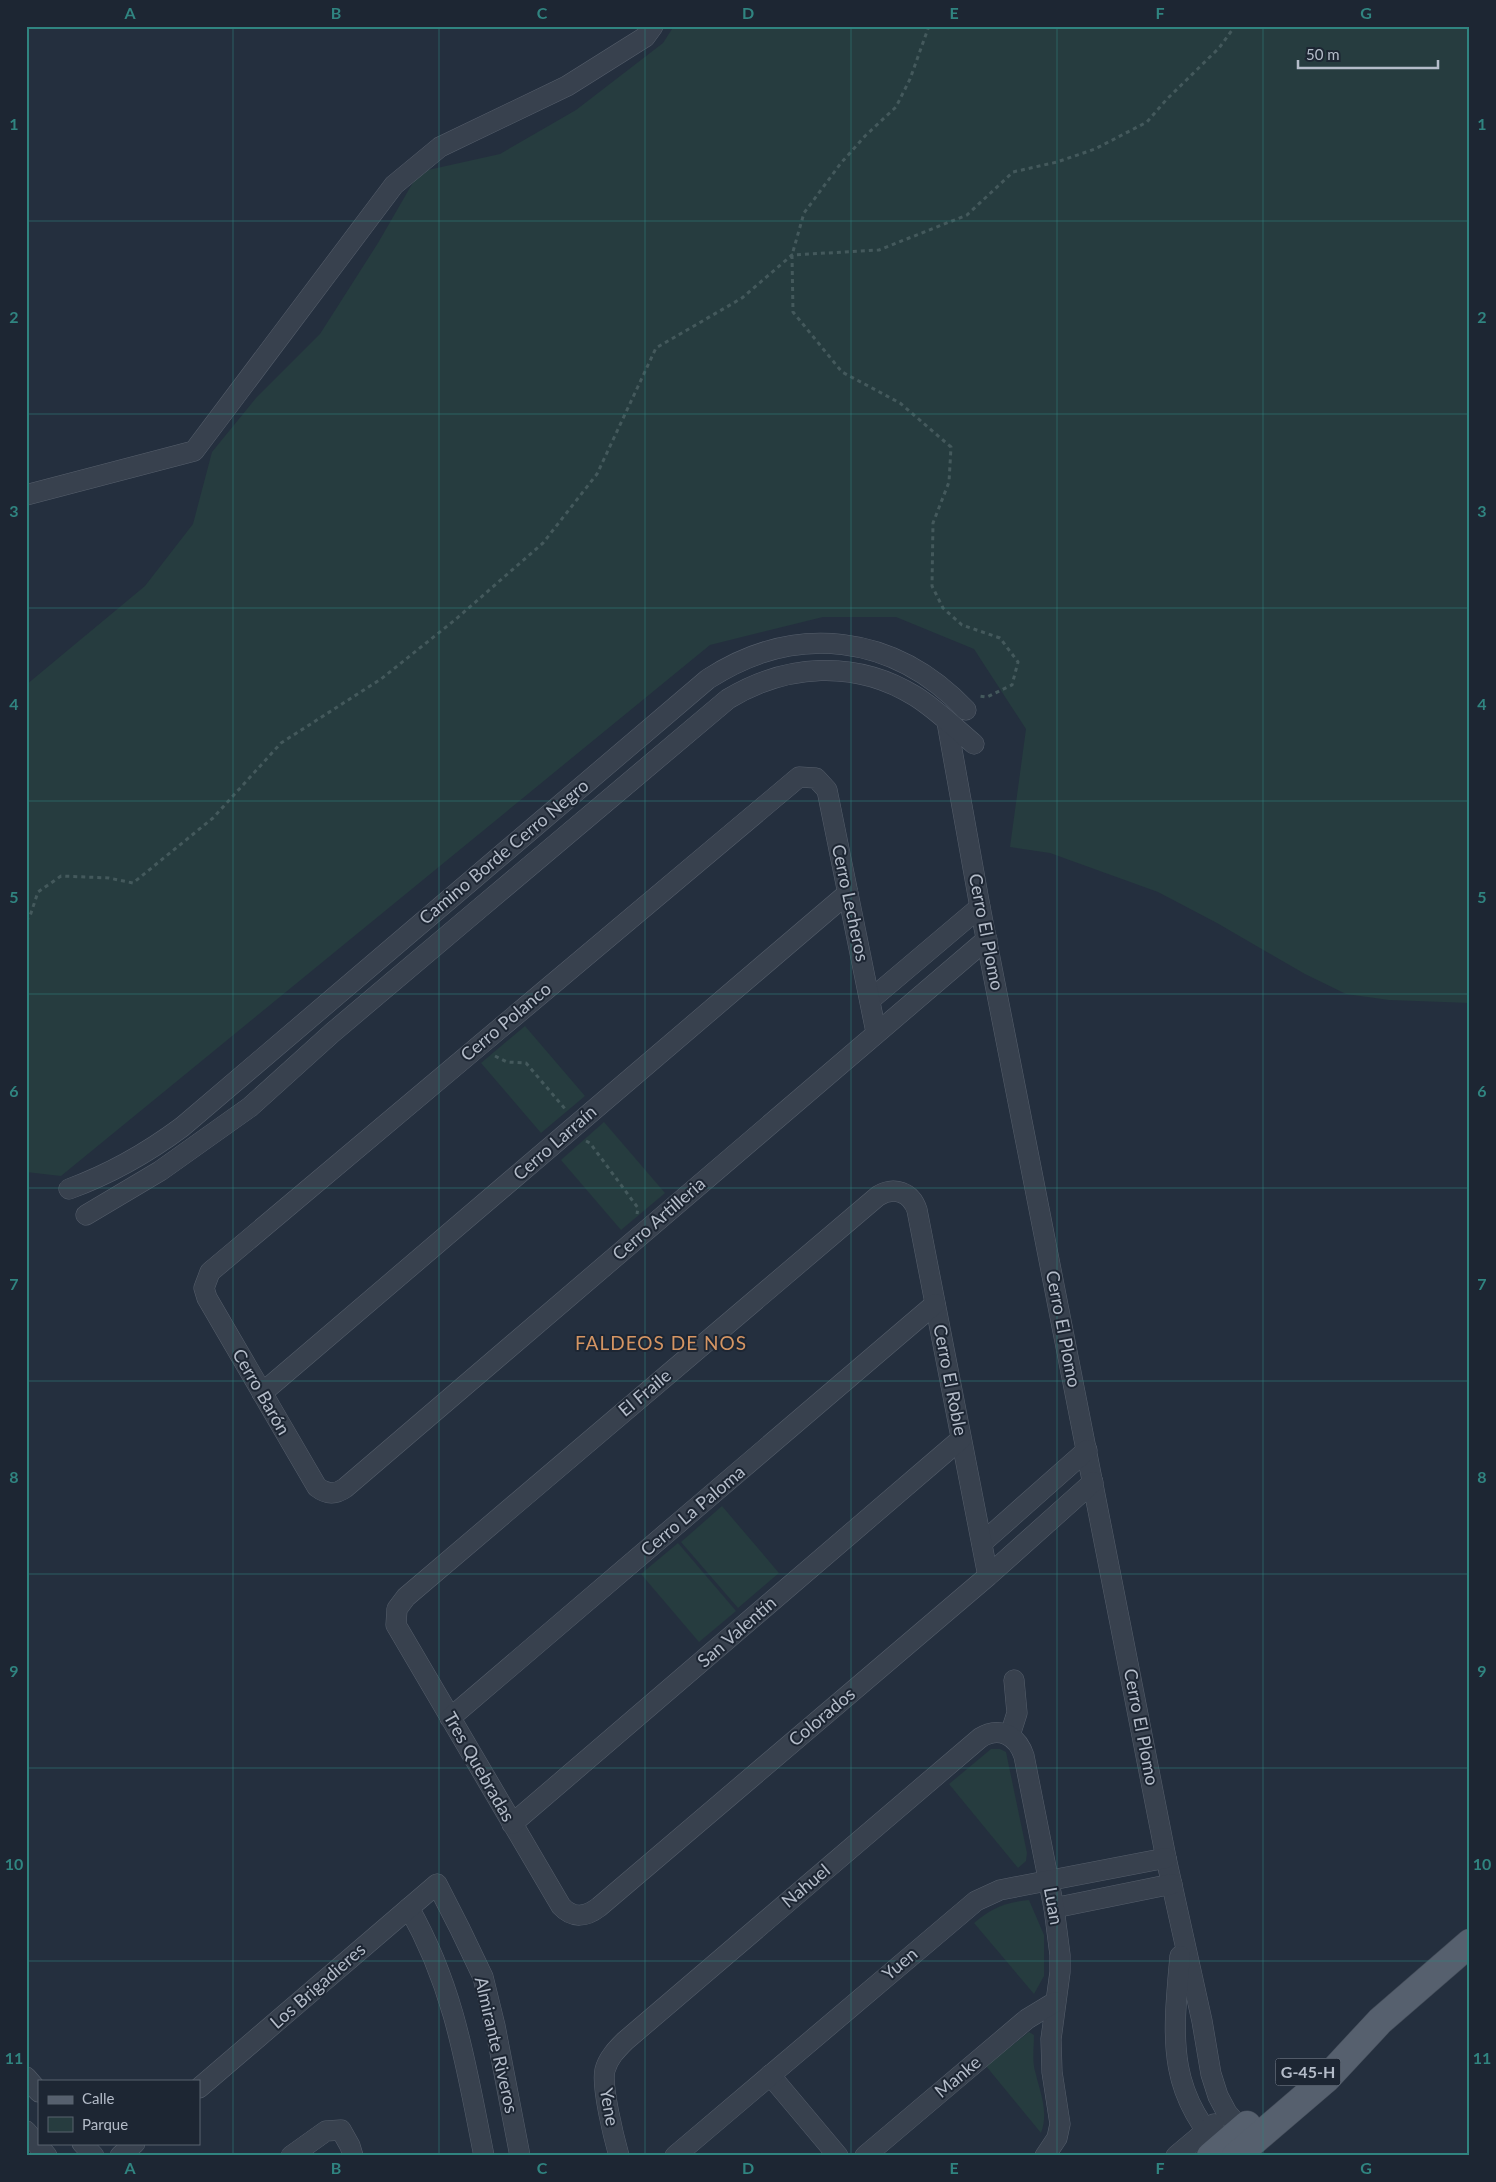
<svg xmlns="http://www.w3.org/2000/svg" width="1496" height="2182" font-family="Lato,sans-serif">
  <style>
    .green { fill: #263c3f }
    .lines { fill: none; stroke-linecap: round; stroke-linejoin: round }
    .minor-casing { stroke: #565f6c; stroke-width: 21 }
    .primary-casing { stroke: #414a57; stroke-width: 29 }
    .path { stroke: #44595c; stroke-width: 3; stroke-dasharray: 4 4; stroke-linecap: butt }
    .minor { stroke: #38414e; stroke-width: 20 }
    .primary { stroke: #56606e; stroke-width: 28 }
    .grid { fill: none; stroke: #308480; stroke-width: 1; stroke-opacity: 0.55 }
    .labels { text-anchor: middle; stroke-width: 4; stroke-linejoin: round; paint-order: stroke }
    .shield { fill: #1d2633; stroke: #878f9c; stroke-width: 1 }
    .shield-label { font-size: 16px; font-weight: bold; fill: #b4bcc9 }
    .street-label { font-size: 18px; fill: #b4bcc9; stroke: #1d2633 }
    .neighbourhood-label { font-size: 19px; letter-spacing: 1px; fill: #d59563; stroke: #1d2633 }
    .neatline { fill: none; stroke: #308480; stroke-width: 2 }
    .grid-label { font-size: 16px; text-anchor: middle; font-weight: bold; fill: #308480 }
  </style>
  <rect width="100%" height="100%" fill="#242f3e"/>
  <g class="green">
    <path d="M674 26H1470V1003L1389 1000 1346 994 1305 974 1217 923 1158 892 1050 853 1010 847 1026 729 974 649 896 617H823L710 645 61 1176 26 1172V685L145 586 193 524 212 452 256 398 320 334 378 243 419 172 500 154 576 110 663 43Z"/>
    <path d="M525 1026 585 1096 541 1133 481 1063Z"/>
    <path d="M604 1122 665 1193 621 1230 561 1160Z"/>
    <path d="M722 1506 779 1573 738 1608 681 1542Z"/>
    <path d="M678 1543 736 1611 699 1642 641 1574Z"/>
    <path d="M991 1749H1000L1006 1752 1027 1853 1026 1861 1018 1868 949 1784Z"/>
    <path d="M1029 1900 1044 1935V1976L1034 1994 974 1923C991 1908 1007 1902 1029 1900Z"/>
    <path d="M1029 2032 1034 2035C1034 2046 1032 2060 1035 2071 1040 2092 1049 2112 1041 2133L986 2066Z"/>
  </g>
  <g class="lines">
    <g class="minor-casing">
      <g id="minor">
        <path d="M26 495 194 451 394 185 440 147 567 86 645 37 653 26"/>
        <path d="M947 722 980 907 1166 1858 1202 2021 1211 2074 1218 2096 1227 2113 1251 2140"/>
        <path d="M870 1000 980 907"/>
        <path d="M876 1032 827 790 816 778 799 777 210 1272 204 1288 207 1298 317 1487C326 1494 335 1495 345 1488L987 939"/>
        <path d="M69 1189C110 1174 147 1153 182 1127L708 679C796 622 894 634 966 710"/>
        <path d="M86 1215 160 1171 250 1107 332 1033 480 908 728 699C786 664 855 659 915 696 936 709 955 728 974 744"/>
        <path d="M262 1393 848 893"/>
        <path d="M982 1543 1087 1450"/>
        <path d="M988 1576 917 1210C911 1192 894 1186 878 1196L406 1597 397 1609 396 1625 561 1906C573 1919 586 1917 599 1907L988 1576 1093 1482"/>
        <path d="M450 1718 935 1304"/>
        <path d="M1010 1735 1017 1713 1014 1680"/>
        <path d="M512 1824 961 1439"/>
        <path d="M409 1908C455 1989 466 2066 484 2156"/>
        <path d="M1054 1908 1172 1884"/>
        <path d="M1180 1956C1173 2037 1165 2093 1228 2156"/>
        <path d="M770 2075 838 2156"/>
        <path d="M26 2077 39 2092"/>
        <path d="M199 2088 437 1884 460 1929 483 1977 495 2026 520 2156"/>
        <path d="M26 2131 47 2156"/>
        <path d="M82 2143 94 2156"/>
        <path d="M120 2156 135 2143"/>
        <path d="M291 2156 326 2131 341 2130 350 2146 353 2156"/>
        <path d="M619 2156C614 2138 601 2086 605 2070 608 2058 617 2049 625 2041L980 1738C999 1726 1017 1735 1024 1756L1054 1908 1060 1955V1972L1051 2039 1052 2072 1060 2124 1057 2138 1045 2156"/>
        <path d="M675 2156 976 1901 1000 1890 1166 1858"/>
        <path d="M865 2156 1027 2019 1055 2002"/>
        <path d="M1176 2156 1214 2124"/>
      </g>
    </g>
    <g class="primary-casing">
      <g id="primary">
        <path d="M1211 2156 1247 2125"/>
        <path d="M1236 2156 1327 2078 1380 2021 1470 1943"/>
      </g>
    </g>
    <g class="path">
      <path d="M929 26 910 79 896 107 865 136 841 163 804 213 792 255 793 312 842 372 900 403 951 447 949 482 933 523 932 586 943 608 962 625 1000 638 1018 662 1012 685 987 697 979 696"/>
      <path d="M26 921 30 916 38 892 61 876 109 878 133 883 213 818 281 743 381 679 456 619 543 543 597 474 656 348 742 298 792 255 879 250 967 215 1013 172 1057 162 1095 149 1147 122 1166 100 1219 48 1235 26"/>
      <path d="M495 1056 507 1062 526 1063 566 1110"/>
      <path d="M586 1141 590 1143 638 1208 637 1214"/>
    </g>
    <use href="#minor" class="minor"/>
    <use href="#primary" class="primary"/>
  </g>
  <path class="grid" d="M233 26V2156M439 26V2156M645 26V2156M851 26V2156M1057 26V2156M1263 26V2156M26 221H1470M26 414H1470M26 608H1470M26 801H1470M26 994H1470M26 1188H1470M26 1381H1470M26 1574H1470M26 1768H1470M26 1961H1470"/>
  <g class="labels">
    <rect class="shield" x="1275.5" y="2058.5" width="65" height="27" rx="4"/>
    <g class="shield-label">
      <text x="1308" y="2078">G-45-H</text>
    </g>
    <g class="street-label">
      <text transform="translate(504 852) rotate(-40)" y="6">Camino Borde Cerro Negro</text>
      <text transform="translate(850 903) rotate(78)" y="6">Cerro Lecheros</text>
      <text transform="translate(986 932) rotate(79)" y="6">Cerro El Plomo</text>
      <text transform="translate(506 1022) rotate(-40)" y="6">Cerro Polanco</text>
      <text transform="translate(555 1143) rotate(-41)" y="6">Cerro Larraín</text>
      <text transform="translate(659 1219) rotate(-41)" y="6">Cerro Artilleria</text>
      <text transform="translate(1063 1329) rotate(79)" y="6">Cerro El Plomo</text>
      <text transform="translate(950 1380) rotate(79)" y="6">Cerro El Roble</text>
      <text transform="translate(261 1392) rotate(60)" y="6">Cerro Barón</text>
      <text transform="translate(645 1393) rotate(-40)" y="6">El Fraile</text>
      <text transform="translate(693 1511) rotate(-40)" y="6">Cerro La Paloma</text>
      <text transform="translate(737 1632) rotate(-41)" y="6">San Valentín</text>
      <text transform="translate(822 1717) rotate(-40)" y="6">Colorados</text>
      <text transform="translate(1141 1727) rotate(79)" y="6">Cerro El Plomo</text>
      <text transform="translate(479 1767) rotate(60)" y="6">Tres Quebradas</text>
      <text transform="translate(806 1886) rotate(-40)" y="6">Nahuel</text>
      <text transform="translate(1053 1906) rotate(80)" y="6">Luan</text>
      <text transform="translate(900 1964) rotate(-40)" y="6">Yuen</text>
      <text transform="translate(318 1986) rotate(-41)" y="6">Los Brigadieres</text>
      <text transform="translate(496 2045) rotate(77)" y="6">Almirante Riveros</text>
      <text transform="translate(958 2077) rotate(-40)" y="6">Manke</text>
      <text transform="translate(609 2107) rotate(80)" y="6">Yene</text>
    </g>
    <g class="neighbourhood-label">
      <text x="661" y="1350">FALDEOS DE NOS</text>
    </g>
  </g>
  <rect width="1496" height="2182" fill="none" stroke="#1d2633" stroke-width="55"/>
  <rect x="38" y="2080" width="162" height="65" fill="#1d2633" stroke="#59626f"/>
  <rect x="48" y="2096" width="25" height="8" fill="#56606e" stroke="#59626f"/>
  <text x="82" y="2104" font-size="15" fill="#b4bcc9">Calle</text>
  <rect x="48" y="2117" width="25" height="15" fill="#263c3f" stroke="#59626f"/>
  <text x="82" y="2130" font-size="15" fill="#b4bcc9">Parque</text>
  <path d="M1298 60v8h140v-8" fill="none" stroke="#b4bcc9" stroke-width="2.5"/>
  <text x="1306" y="60" font-size="15" fill="#b4bcc9" stroke="#1d2633" stroke-width="4" paint-order="stroke">50 m</text>
  <rect x="28" y="28" width="1440" height="2126" class="neatline"/>
  <g class="grid-label">
    <text x="130" y="19">A</text>
    <text x="336" y="19">B</text>
    <text x="542" y="19">C</text>
    <text x="748" y="19">D</text>
    <text x="954" y="19">E</text>
    <text x="1160" y="19">F</text>
    <text x="1366" y="19">G</text>
    <text x="14" y="130">1</text>
    <text x="1482" y="130">1</text>
    <text x="14" y="323">2</text>
    <text x="1482" y="323">2</text>
    <text x="14" y="517">3</text>
    <text x="1482" y="517">3</text>
    <text x="14" y="710">4</text>
    <text x="1482" y="710">4</text>
    <text x="14" y="903">5</text>
    <text x="1482" y="903">5</text>
    <text x="14" y="1097">6</text>
    <text x="1482" y="1097">6</text>
    <text x="14" y="1290">7</text>
    <text x="1482" y="1290">7</text>
    <text x="14" y="1483">8</text>
    <text x="1482" y="1483">8</text>
    <text x="14" y="1677">9</text>
    <text x="1482" y="1677">9</text>
    <text x="14" y="1870">10</text>
    <text x="1482" y="1870">10</text>
    <text x="14" y="2064">11</text>
    <text x="1482" y="2064">11</text>
    <text x="130" y="2174">A</text>
    <text x="336" y="2174">B</text>
    <text x="542" y="2174">C</text>
    <text x="748" y="2174">D</text>
    <text x="954" y="2174">E</text>
    <text x="1160" y="2174">F</text>
    <text x="1366" y="2174">G</text>
  </g>
</svg>
